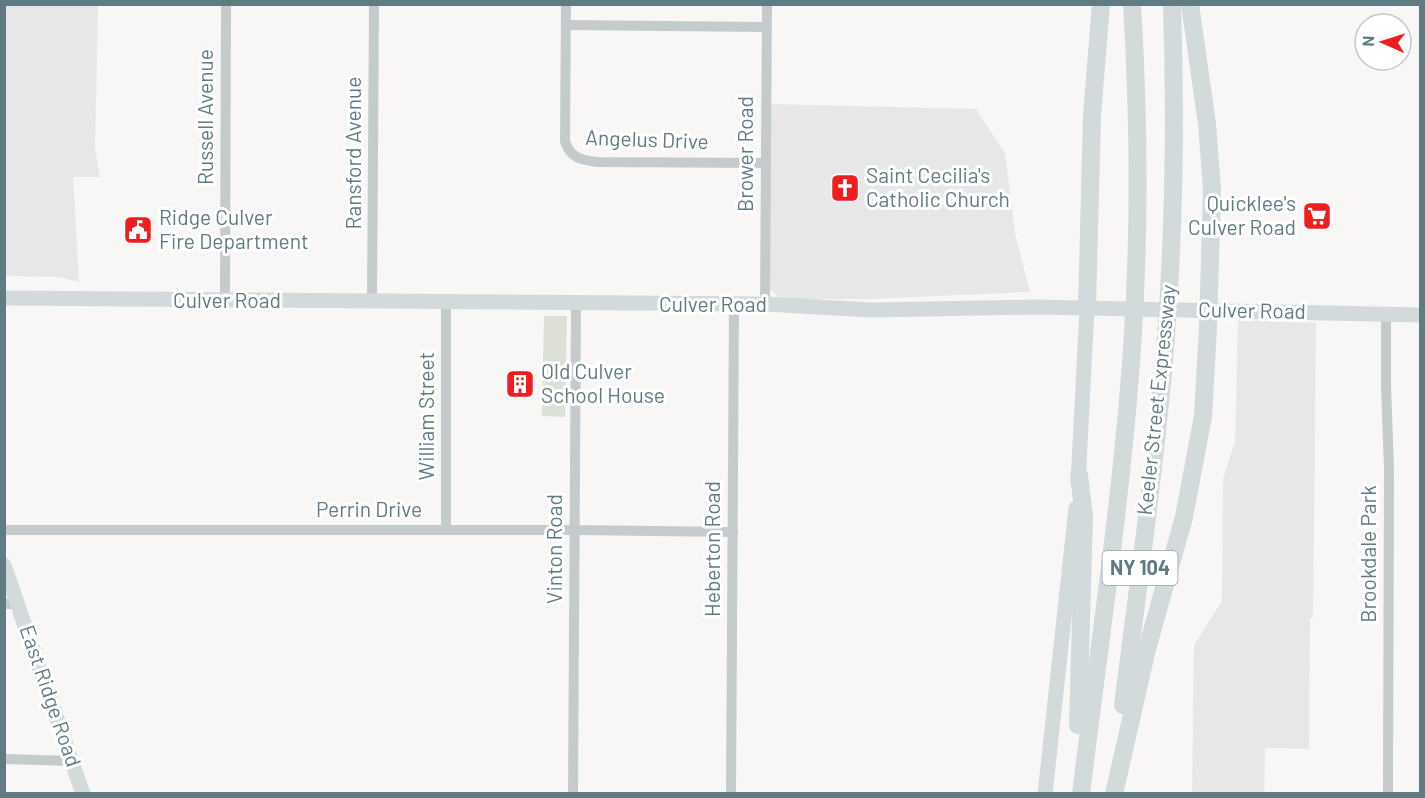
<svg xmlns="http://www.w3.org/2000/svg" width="1425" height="798" font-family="Barlow,sans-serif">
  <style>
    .built { fill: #e6e7e6 }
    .green { fill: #dce0d5 }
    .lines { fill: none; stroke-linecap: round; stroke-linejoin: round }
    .minor { stroke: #c5cbcd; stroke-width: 10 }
    .secondary { stroke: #d2dadc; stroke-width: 15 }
    .motorway { stroke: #d2dadc; stroke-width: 18 }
    .labels { text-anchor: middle; stroke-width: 6; stroke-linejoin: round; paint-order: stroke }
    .shield { fill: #fff; stroke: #90a3a8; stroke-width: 1.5 }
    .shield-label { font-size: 20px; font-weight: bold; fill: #607b82 }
    .street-label { font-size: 21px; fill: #607b82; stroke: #fff }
    .poi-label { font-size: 21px; fill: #607b82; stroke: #fff; text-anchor: start }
  </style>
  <rect width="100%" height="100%" fill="#f8f7f5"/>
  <g class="built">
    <path d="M5 4 98 5 95 149 100 177H73L79 282 59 277 5 276Z"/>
    <path d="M770 104 976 109 1005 153 1015 233 1030 292 869 299H783L778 297 770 289Z"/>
    <path d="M1238 320 1316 323 1313 618H1310L1309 749 1265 748 1264 793H1192L1194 645 1222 601 1223 479 1235 442Z"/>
  </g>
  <path class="green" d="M544 316H567L565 417 542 416Z"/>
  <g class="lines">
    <g class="minor">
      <path d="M566 4 565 141C570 158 581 160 597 162L766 163"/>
      <path d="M566 25 766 27"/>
      <path d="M225 301 226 4"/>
      <path d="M372 301 374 4"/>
      <path d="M446 303V530"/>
      <path d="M765 304 767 4"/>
      <path d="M1386 315V385L1389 469 1388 794"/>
      <path d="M4 530H575L733 532"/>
      <path d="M4 604H18"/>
      <path d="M4 759 72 761"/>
      <path d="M573 794 576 304"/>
      <path d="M731 794 734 304"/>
    </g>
    <g class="secondary">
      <path d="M4 298 765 304 872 310 1037 307 1420 315"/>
      <path d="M1078 484 1087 308"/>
      <path d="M4 565 83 794"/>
      <path d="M1045 794 1076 508"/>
    </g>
    <g class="motorway">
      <path d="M1087 308 1092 115 1101 4"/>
      <path d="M1123 705C1137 594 1153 483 1163 372 1174 250 1176 127 1172 4"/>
      <path d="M1078 725 1084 516 1079 475"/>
      <path d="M1081 794C1099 645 1122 497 1132 348 1140 234 1139 119 1132 4"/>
      <path d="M1114 794 1147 649 1184 517 1203 416 1208 327 1212 189 1207 124 1190 4"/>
    </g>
  </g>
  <defs>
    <g id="church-square" transform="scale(1.5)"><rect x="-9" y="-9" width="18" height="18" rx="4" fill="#f01d1e" stroke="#fff"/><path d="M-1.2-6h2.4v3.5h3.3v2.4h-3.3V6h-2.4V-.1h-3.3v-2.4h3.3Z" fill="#fff"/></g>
    <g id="supermarket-square" transform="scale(1.5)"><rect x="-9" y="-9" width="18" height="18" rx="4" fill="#f01d1e" stroke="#fff"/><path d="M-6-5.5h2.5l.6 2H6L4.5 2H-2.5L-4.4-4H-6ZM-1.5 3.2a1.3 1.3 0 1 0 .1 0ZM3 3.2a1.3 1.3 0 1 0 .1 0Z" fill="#fff"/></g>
    <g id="civic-square" transform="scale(1.5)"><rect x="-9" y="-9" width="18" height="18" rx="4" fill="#f01d1e" stroke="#fff"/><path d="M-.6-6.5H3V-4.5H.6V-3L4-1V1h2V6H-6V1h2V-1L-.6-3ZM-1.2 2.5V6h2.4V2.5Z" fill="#fff"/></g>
    <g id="building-square" transform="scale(1.5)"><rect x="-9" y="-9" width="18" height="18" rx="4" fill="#f01d1e" stroke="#fff"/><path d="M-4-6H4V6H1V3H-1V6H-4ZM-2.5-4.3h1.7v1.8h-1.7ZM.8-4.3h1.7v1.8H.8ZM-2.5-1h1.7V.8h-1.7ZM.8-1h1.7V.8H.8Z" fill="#fff"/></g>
  </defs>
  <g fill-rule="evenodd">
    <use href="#church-square" x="845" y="188"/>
    <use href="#supermarket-square" x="1317" y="216"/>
    <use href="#civic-square" x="138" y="230"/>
    <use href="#building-square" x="520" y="384"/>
  </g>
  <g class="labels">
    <rect class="shield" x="1102.5" y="551" width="75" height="34" rx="4.5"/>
    <g class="shield-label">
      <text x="1140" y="575">NY 104</text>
    </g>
    <g class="street-label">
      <text transform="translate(206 117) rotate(-90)" y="7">Russell Avenue</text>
      <text transform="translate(647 140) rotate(2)" y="7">Angelus Drive</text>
      <text transform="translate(354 153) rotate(-90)" y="7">Ransford Avenue</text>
      <text transform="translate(746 154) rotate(-90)" y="7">Brower Road</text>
      <text x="227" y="308">Culver Road</text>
      <text x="713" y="312">Culver Road</text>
      <text transform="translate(1252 311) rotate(1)" y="7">Culver Road</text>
      <text transform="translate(1157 400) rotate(-84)" y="7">Keeler Street Expressway</text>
      <text transform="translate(427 416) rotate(-90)" y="7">William Street</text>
      <text x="369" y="517">Perrin Drive</text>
      <text transform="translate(555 549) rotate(-90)" y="7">Vinton Road</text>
      <text transform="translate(713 549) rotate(-90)" y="7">Heberton Road</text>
      <text transform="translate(1369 554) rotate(-90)" y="7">Brookdale Park</text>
      <text transform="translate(50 696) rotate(71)" y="7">East Ridge Road</text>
    </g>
    <g class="poi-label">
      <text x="866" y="183">Saint Cecilia's<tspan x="866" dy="24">Catholic Church</tspan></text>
      <text x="1296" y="211" text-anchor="end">Quicklee's<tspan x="1296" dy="24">Culver Road</tspan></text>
      <text x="159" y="225">Ridge Culver<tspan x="159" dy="24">Fire Department</tspan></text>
      <text x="541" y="379">Old Culver<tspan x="541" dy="24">School House</tspan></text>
    </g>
  </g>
  <rect width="1425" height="798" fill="none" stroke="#607b82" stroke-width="12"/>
  <g transform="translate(1383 42) rotate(273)"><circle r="28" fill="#ffffff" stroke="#bfcacd" stroke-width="1.5"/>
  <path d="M0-4.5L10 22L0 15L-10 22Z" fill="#f01d1e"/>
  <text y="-9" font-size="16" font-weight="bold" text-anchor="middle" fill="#607b82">N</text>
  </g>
</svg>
